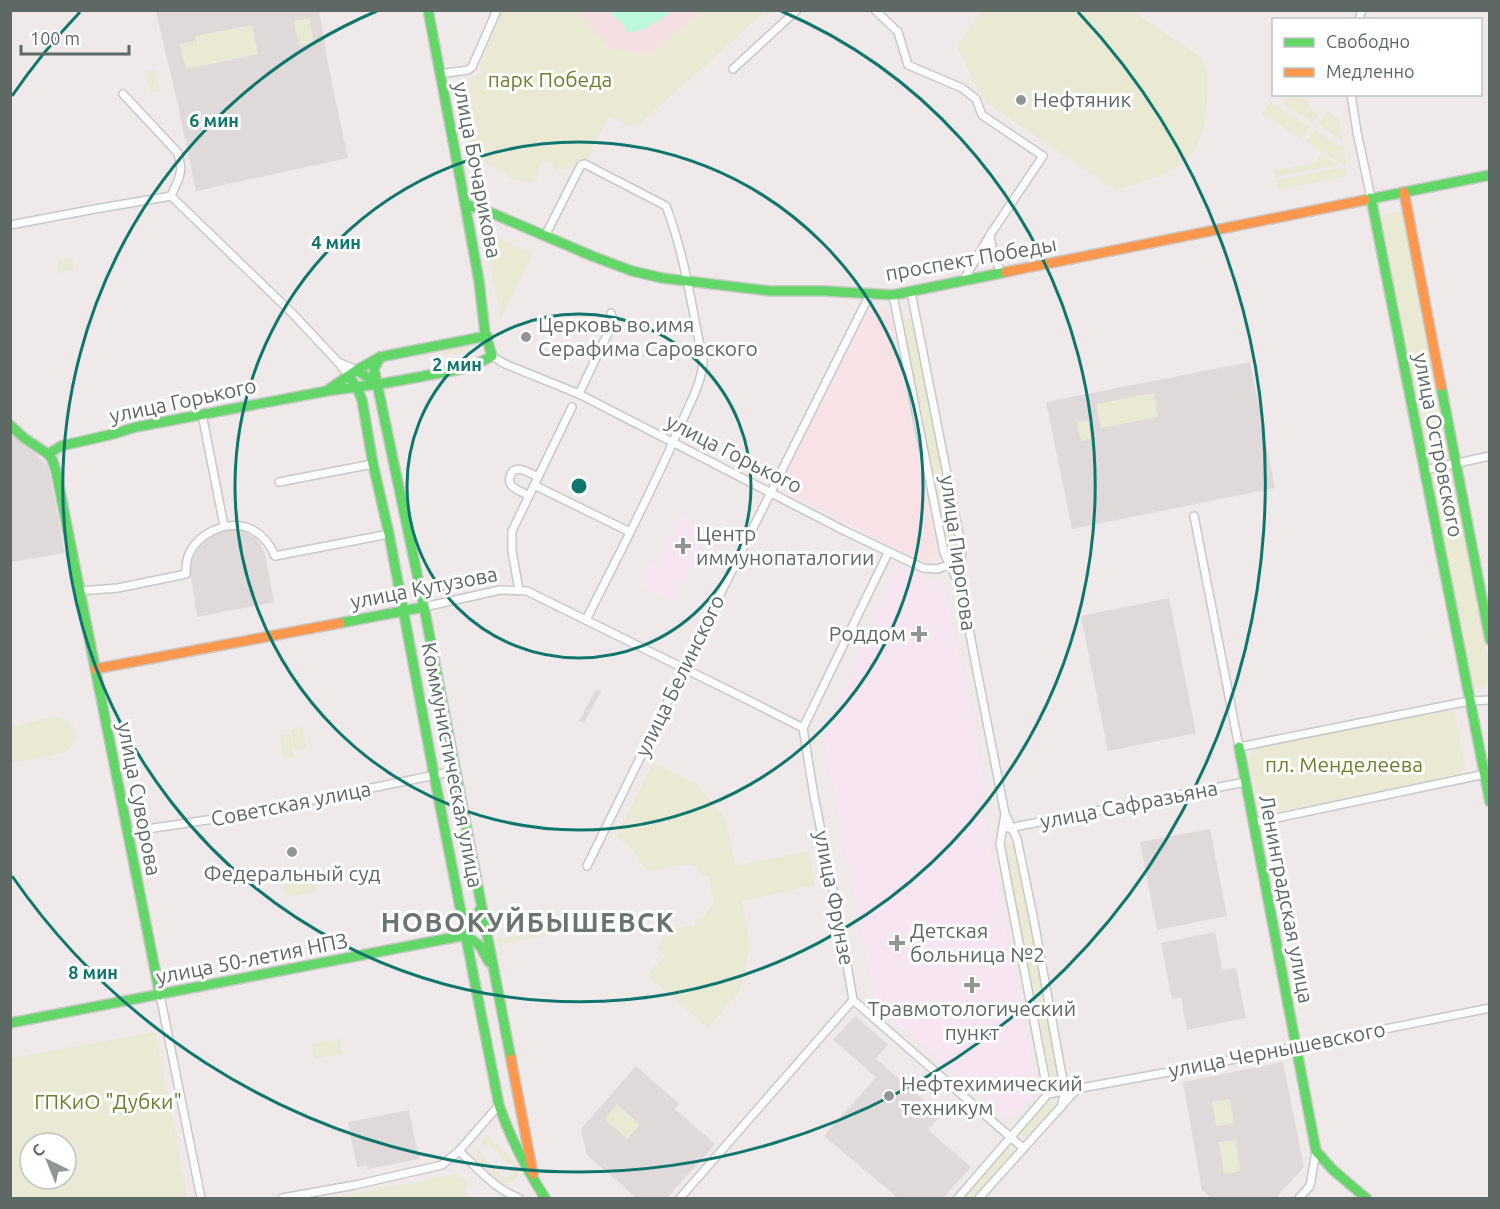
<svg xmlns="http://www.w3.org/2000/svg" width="1500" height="1209" font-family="Ubuntu,sans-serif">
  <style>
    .commercial { fill: #f8e2e5 }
    .industrial { fill: #dfd9da }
    .education { fill: #e0d9da }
    .medical { fill: #f7e6f2 }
    .green { fill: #e9e9d4; fill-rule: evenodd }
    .sand { fill: #f6dfe2 }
    .water { fill: #bdf8dd }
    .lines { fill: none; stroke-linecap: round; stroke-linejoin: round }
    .street-casing { stroke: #c9c8c8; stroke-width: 10 }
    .fast-casing { stroke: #c9c8c8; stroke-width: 12 }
    .slow-casing { stroke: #c9c8c8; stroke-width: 12 }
    .street { stroke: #fdfcfc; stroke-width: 7 }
    .fast { stroke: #63d668; stroke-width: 9 }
    .slow { stroke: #ff974d; stroke-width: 9 }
    .ring { fill: none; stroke: #0f766e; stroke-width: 3 }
    .poi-dot { fill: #919593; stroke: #fff; stroke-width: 2 }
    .labels { text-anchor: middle; stroke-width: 6; stroke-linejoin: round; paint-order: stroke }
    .park-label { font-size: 21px; fill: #707d2f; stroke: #fff }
    .poi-label { font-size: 21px; fill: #5e6864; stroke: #fff; text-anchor: start }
    .street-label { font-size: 21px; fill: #5e6864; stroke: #fff }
    .district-label { font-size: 27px; font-weight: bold; letter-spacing: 1.5px; fill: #6a7571; stroke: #fff }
    .centre { fill: #0f766e; stroke: #fff; stroke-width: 3 }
    .ring-label { font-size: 18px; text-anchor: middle; font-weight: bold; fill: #0f766e; stroke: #fff; stroke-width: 6; stroke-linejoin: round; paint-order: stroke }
  </style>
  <rect width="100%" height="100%" fill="#efe9ea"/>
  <path class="commercial" d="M883 308 890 314 937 555 925 563 780 488 863 319 872 309Z"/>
  <g class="industrial">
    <path d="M11 434 48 465 65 553 11 562Z"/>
    <path d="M596 689 601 691 584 723 579 721Z"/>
  </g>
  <g class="education">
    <path d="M156 11H319L329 69 348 158 196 191 177 101Z"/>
    <path d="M1250 362 1275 488 1072 529 1046 402Z"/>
    <path d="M232 529 246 533 256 538 265 553 274 602 197 617 190 570 193 556 202 541 217 533Z"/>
    <path d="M1169 598 1196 733 1108 751 1081 616Z"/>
    <path d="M1210 829 1227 916 1157 930 1140 842Z"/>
    <path d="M1215 932 1222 970 1236 968 1246 1018 1187 1030 1181 997 1172 999 1161 943Z"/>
    <path d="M855 1016 888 1044 876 1059 941 1115 928 1130 971 1167 943 1198H898L824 1136 876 1077 833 1040Z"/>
    <path d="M1283 1062 1304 1167 1276 1198H1211L1202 1190 1183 1082Z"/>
    <path d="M636 1066 679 1104 675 1109 715 1144 667 1198H637L587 1155 581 1129Z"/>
    <path d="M409 1110 419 1159 367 1169 366 1165 357 1167 348 1122Z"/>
  </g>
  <g class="medical">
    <path d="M681 516 708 530 673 602 640 586 652 562 657 564Z"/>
    <path d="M897 564 944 587 971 711 985 793 979 795 1037 1091 1010 1120 876 1004 824 740Z"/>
  </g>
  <g class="green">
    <path d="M982 10 1132 11 1201 57C1210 72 1207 80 1207 98 1206 165 1171 174 1115 190L988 104 979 91 957 46Z"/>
    <path d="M502 11H766L635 128 609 116 586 161 556 172 551 163 543 162 539 166 540 174 536 176 538 180 531 183 513 179 475 156 470 145 465 104 471 79 481 73 480 64Z"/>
    <path d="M309 18 314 43 299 46 294 21Z"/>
    <path d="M252 25 258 54 186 69 180 44 195 41 197 46 195 36Z"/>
    <path d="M156 70 160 91 150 93 146 72Z"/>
    <path d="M1280 95H1299L1309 101C1309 109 1313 113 1320 113L1313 123 1283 104 1286 99Z"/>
    <path d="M1270 102 1310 127 1302 139 1262 114Z"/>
    <path d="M1327 111 1339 120 1343 141 1318 124Z"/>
    <path d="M1314 130 1344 148 1346 166 1306 142Z"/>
    <path d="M1321 155 1338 165 1275 177 1274 170 1316 162Z"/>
    <path d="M1343 167 1347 170 1344 177 1278 190 1276 180Z"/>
    <path d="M1402 211 1450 462 1429 467 1381 215Z"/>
    <path d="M496 237 533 254 501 318 485 243Z"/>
    <path d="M72 258 74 270 59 273 57 261Z"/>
    <path d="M912 318 961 553 948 555 901 320Z"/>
    <path d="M468 346 469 352 464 353V351L460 352V354L454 355 453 353 444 355 443 351Z"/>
    <path d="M1154 393 1158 417 1101 428 1096 404Z"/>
    <path d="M1088 420 1091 439 1081 441 1077 422Z"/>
    <path d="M1451 465 1489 664V682L1482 689 1470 684 1430 470Z"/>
    <path d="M1447 710 1455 715 1465 766 1460 775 1267 814 1257 806 1249 758 1256 748Z"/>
    <path d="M55 717C73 717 85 739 67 750 58 756 23 761 11 763V727Z"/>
    <path d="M302 727 306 748 294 750 291 729Z"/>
    <path d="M290 734 294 757 284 759 280 735Z"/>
    <path d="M653 762 696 783 726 819 735 866 809 851 815 885 742 901 750 945 740 991 708 1028 647 975 665 956 658 949C664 926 674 930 695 925V921L704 916 712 904H714L709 876 703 875 695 866 688 864 647 871 629 845 616 837Z"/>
    <path d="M1013 843 1062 1086 1053 1088 1004 845Z"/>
    <path d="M315 877 317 891 287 897 284 883Z"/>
    <path d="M551 908 553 917 543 919 542 915 521 920 520 918 497 922V924L495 925 494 919Z"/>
    <path d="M554 924 556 934 499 944 497 937H500V939L523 935V933L544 929V926Z"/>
    <path d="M155 1032 188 1198H11V1058ZM30 1143H66V1179H30Z"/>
    <path d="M340 1039 342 1054 314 1059 312 1044Z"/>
    <path d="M1230 1099 1234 1123 1216 1126 1212 1102Z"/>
    <path d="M1047 1102 1052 1103 1054 1108 1028 1136H1023L1021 1131Z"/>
    <path d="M617 1104 640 1125 627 1139 605 1119Z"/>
    <path d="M487 1135 514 1161 510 1165 489 1145 486 1147 481 1141Z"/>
    <path d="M1236 1140 1240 1171 1224 1174 1219 1142Z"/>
    <path d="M1007 1146 1014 1152 973 1198H961Z"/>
    <path d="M477 1147 482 1152 478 1156 480 1158 482 1156 502 1175 498 1180 474 1157 473 1151Z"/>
    <path d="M516 1162 519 1172C516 1182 508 1187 499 1181L503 1176 508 1177C513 1175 514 1171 512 1167Z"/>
    <path d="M456 1174 468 1184 465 1191 466 1195 469 1198H333Z"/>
  </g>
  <path class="sand" d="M578 11H608L623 24 628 32 662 18 671 11H702L650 54 610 48 597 35Z"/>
  <path class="water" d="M608 11H671C661 19 641 34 628 32L623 24Z"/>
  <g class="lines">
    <g class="street-casing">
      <g id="street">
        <path d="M875 10 898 32 908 65 962 88 976 99 982 115 1043 156 990 235 992 249 1001 274"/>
        <path d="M1359 20 1362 10"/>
        <path d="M733 69 797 10"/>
        <path d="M440 74 468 70 472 67 497 10"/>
        <path d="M123 94 178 153 181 168 179 178 171 196"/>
        <path d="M1351 94 1357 132 1371 198"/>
        <path d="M171 196 291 312 338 362 349 376"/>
        <path d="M10 225 95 209 171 196"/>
        <path d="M545 236 581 165 585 164 666 206C685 255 692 309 703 361 702 383 689 405 680 426 652 492 618 556 586 620"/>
        <path d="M963 281 990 235"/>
        <path d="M911 292 962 550 961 561 962 591 976 666 1005 814 1017 839 1034 921 1065 1092 1061 1107"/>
        <path d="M893 295 944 553 961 588"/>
        <path d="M492 356 505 364 579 394 845 531 923 568 937 569 961 561"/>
        <path d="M338 362 357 370"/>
        <path d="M579 394 603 343 612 326 613 320 611 313"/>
        <path d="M202 414 224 526"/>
        <path d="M1425 470 1490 456"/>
        <path d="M279 482 373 464"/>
        <path d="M534 485 630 532"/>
        <path d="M529 496C524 493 516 490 512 486 510 484 509 480 510 477 513 462 530 473 538 477"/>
        <path d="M1194 516 1239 747 1469 701 1490 700"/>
        <path d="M519 590 512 551V531L572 407"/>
        <path d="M79 591 118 588 186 574C186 570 186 565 187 560 193 535 227 518 251 529 263 535 270 544 275 556L389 534"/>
        <path d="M424 607 500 590 527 591 746 699 803 728"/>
        <path d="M1005 814 1000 844 1048 1094"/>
        <path d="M1253 823 1490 773"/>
        <path d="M1009 828 1245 782"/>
        <path d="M127 832 234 816 455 771"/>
        <path d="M587 866 740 554 870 294"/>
        <path d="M160 995 201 1198"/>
        <path d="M853 1000 842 935 814 796 803 728 888 553"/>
        <path d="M853 1000 1023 1148"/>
        <path d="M459 1151C477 1167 495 1190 519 1198"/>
        <path d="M282 1198 355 1185 442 1165 459 1151 499 1105"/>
        <path d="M680 1198 853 1000"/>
        <path d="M958 1198 1048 1094 1180 1070 1490 1008"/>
        <path d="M979 1198 1076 1090"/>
        <path d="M1299 1198 1310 1186 1316 1151"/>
      </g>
    </g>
    <g class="fast-casing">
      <g id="fast">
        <path d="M428 10 465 204 494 214 592 256 632 271 662 278 770 291H824L893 295 1006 272"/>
        <path d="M1371 198 1490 802"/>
        <path d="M1365 200 1490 175"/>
        <path d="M380 357 374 369 424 607 511 1059"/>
        <path d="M357 370 377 384"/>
        <path d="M349 376 357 388 362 400 373 464 389 534 434 775 499 1105C510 1138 526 1168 545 1198"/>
        <path d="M1441 386 1490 640"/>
        <path d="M329 389 357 370 380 357 487 336"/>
        <path d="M10 425 24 438 48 454 52 459 56 471 160 995"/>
        <path d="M48 454 61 446 113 434 136 427 327 391 386 383 462 369 475 365 492 356 485 333 479 281 465 204"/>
        <path d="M340 623 424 607"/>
        <path d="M1239 747 1316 1151 1333 1170 1366 1198"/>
        <path d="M466 935 480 946 489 962"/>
        <path d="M10 1023 466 935 477 922 479 911"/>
      </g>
    </g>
    <g class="slow-casing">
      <g id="slow">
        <path d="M1404 192 1441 386"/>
        <path d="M1006 272 1365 200"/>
        <path d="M95 669 340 623"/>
        <path d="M511 1059 533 1174"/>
      </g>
    </g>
    <use href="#street" class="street"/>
    <use href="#fast" class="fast"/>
    <use href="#slow" class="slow"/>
  </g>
  <g class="ring">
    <circle cx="579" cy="486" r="172"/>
    <circle cx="579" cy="486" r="344"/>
    <path d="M781 11A516 516 0 1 1 377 11"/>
    <path d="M12 96A688 688 0 0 1 80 12M1078 12A688 688 0 1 1 12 876"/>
  </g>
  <g class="poi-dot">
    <circle cx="1021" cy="100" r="6"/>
    <circle cx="526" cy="337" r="6"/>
    <path d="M680 537h6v6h6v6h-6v6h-6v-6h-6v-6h6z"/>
    <path d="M916 625h6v6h6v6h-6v6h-6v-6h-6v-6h6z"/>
    <circle cx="292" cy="852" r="6"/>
    <path d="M894 934h6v6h6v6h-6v6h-6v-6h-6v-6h6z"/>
    <path d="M969 976h6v6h6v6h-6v6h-6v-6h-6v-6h6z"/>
    <circle cx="889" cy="1096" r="6"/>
  </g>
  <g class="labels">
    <g class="park-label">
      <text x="550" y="87">парк Победa</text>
      <text x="1344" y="772">пл. Менделеева</text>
      <text x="108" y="1109">ГПКиО "Дубки"</text>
    </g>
    <g class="poi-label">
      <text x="1033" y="107">Нефтяник</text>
      <text x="538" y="332">Церковь во имя<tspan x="538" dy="24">Серафима Саровского</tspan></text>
      <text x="696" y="541">Центр<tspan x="696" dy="24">иммунопаталогии</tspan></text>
      <text x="906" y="641" text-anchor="end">Роддом</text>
      <text x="292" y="881" text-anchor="middle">Федеральный суд</text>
      <text x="910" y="938">Детская<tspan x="910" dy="24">больница №2</tspan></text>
      <text x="972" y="1016" text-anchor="middle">Травмотологический<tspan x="972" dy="24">пункт</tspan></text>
      <text x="901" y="1091">Нефтехимический<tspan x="901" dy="24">техникум</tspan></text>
    </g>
    <g class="street-label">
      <text transform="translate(477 170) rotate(79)" y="7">улица Бочарикова</text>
      <text transform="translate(971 259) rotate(-10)" y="7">проспект Победы</text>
      <text transform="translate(183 401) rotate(-12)" y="7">улица Горького</text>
      <text transform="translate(1438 445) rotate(79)" y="7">улица Островского</text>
      <text transform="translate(734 454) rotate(27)" y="7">улица Горького</text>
      <text transform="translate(958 553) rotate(82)" y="7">улица Пирогова</text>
      <text transform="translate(424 588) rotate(-11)" y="7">улица Кутузова</text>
      <text transform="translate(680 676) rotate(-64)" y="7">улица Белинского</text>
      <text transform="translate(452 765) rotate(79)" y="7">Коммунистическая улица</text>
      <text transform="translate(139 799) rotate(79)" y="7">улица Суворова</text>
      <text transform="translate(291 804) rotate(-11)" y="7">Советская улица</text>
      <text transform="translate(1129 805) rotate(-11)" y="7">улица Сафразьяна</text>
      <text transform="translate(834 898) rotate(79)" y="7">улица Фрунзе</text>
      <text transform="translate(1286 899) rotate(79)" y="7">Ленинградская улица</text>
      <text transform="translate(252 959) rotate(-11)" y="7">улица 50-летия НПЗ</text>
      <text transform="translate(1277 1050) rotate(-11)" y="7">улица Чернышевского</text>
    </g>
    <g class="district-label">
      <text x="528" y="932">НОВОКУЙБЫШЕВСК</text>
    </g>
  </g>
  <circle cx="579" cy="486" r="9" class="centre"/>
  <g class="ring-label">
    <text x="214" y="127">6 мин</text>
    <text x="336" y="249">4 мин</text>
    <text x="457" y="371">2 мин</text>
    <text x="93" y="979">8 мин</text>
  </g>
  <rect width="1500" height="1209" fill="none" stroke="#5e6864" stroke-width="24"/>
  <rect x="1272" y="18" width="210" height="78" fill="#ffffff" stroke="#bfc3c1" stroke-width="1.5"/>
  <rect x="1284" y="38" width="30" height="9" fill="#63d668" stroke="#bfc3c1" stroke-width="1.5"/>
  <text x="1326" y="48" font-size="18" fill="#5e6864">Свободно</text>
  <rect x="1284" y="68" width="30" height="9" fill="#ff974d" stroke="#bfc3c1" stroke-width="1.5"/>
  <text x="1326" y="78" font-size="18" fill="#5e6864">Медленно</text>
  <g transform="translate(48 1161) rotate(317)"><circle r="28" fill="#ffffff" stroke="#bfc3c1" stroke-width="1.5"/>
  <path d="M0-4.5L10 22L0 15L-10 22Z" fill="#919593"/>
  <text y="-9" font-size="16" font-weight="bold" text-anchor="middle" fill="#5e6864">С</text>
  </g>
  <path d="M21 45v9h108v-9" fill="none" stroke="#5e6864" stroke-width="3"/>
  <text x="30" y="45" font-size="18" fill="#5e6864" stroke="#ffffff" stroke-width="4.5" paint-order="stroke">100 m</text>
</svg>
